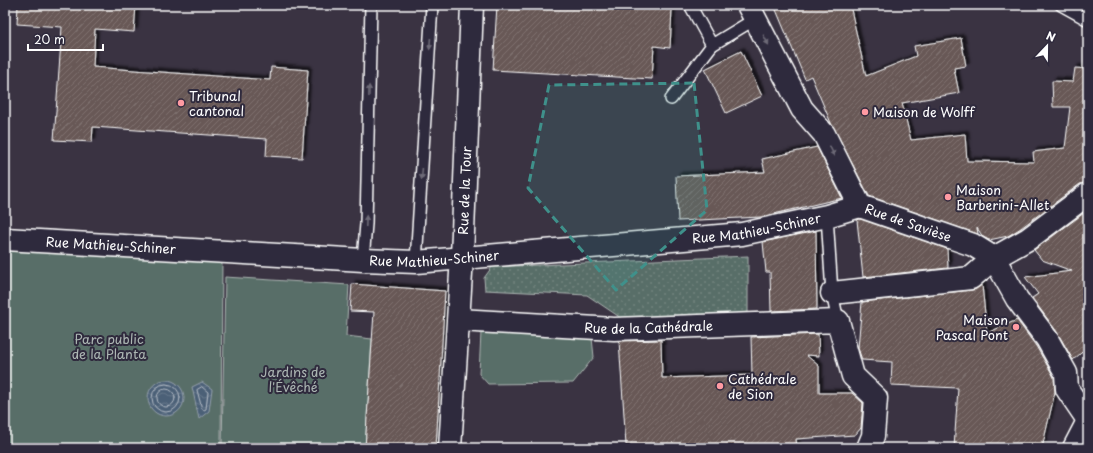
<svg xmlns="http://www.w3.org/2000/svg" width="1093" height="453" font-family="'Playpen Sans',sans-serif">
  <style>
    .grass { fill: url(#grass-dots); stroke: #acb6b3 }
    .park { fill: #596e67; stroke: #acb6b3 }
    .water { fill: url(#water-waves); stroke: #94a0ad }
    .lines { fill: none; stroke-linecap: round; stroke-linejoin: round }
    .shore { stroke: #b7bfc9; stroke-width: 1 }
    .building { fill: url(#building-hatch); stroke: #fff; filter: url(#shadow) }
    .lane-casing { stroke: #fff; stroke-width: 14 }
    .street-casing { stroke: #fff; stroke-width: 25 }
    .lane { stroke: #2f2a3d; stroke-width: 11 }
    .street { stroke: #2f2a3d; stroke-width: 22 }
    .oneway { fill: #6d6a77 }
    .marked { fill: #3f918b; fill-opacity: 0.2; stroke: #3f918b; stroke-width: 3; stroke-dasharray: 8 5; stroke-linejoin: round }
    .poi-dot { fill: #ff9aa2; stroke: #2f2a3d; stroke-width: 1.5 }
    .labels { text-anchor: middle; stroke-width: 4; stroke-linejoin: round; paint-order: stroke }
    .poi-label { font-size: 13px; fill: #fff; stroke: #2f2a3d; text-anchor: start }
    .street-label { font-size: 13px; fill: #fff; stroke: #2f2a3d }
    .park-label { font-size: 13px; fill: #acb6b3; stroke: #2f2a3d }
  </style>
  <defs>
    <pattern id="grass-dots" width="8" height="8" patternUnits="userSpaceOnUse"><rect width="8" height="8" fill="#596e67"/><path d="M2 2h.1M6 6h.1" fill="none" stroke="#72847e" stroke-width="1.8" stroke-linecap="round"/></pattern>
    <pattern id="water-waves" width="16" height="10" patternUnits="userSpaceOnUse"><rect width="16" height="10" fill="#4c6077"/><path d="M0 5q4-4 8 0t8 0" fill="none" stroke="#67788b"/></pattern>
    <pattern id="building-hatch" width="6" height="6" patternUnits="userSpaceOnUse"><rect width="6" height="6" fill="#685956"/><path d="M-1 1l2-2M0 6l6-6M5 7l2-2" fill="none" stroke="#7f726f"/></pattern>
    <filter id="shadow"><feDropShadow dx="3.5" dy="-3.5" stdDeviation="1" flood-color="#0009"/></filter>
  </defs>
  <rect width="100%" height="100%" fill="#3a3342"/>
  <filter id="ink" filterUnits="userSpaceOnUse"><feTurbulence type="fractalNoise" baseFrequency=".025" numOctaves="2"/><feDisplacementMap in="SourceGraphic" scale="8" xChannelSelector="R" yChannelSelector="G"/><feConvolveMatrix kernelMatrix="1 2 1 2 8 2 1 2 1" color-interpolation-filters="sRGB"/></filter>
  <g filter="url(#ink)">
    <path class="grass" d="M748 256V315L621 318 587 295 485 290 484 278 492 267Z"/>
    <g class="park">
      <path d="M5 240 222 252 221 448H5Z"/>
      <path d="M225 277 349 285 346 336 372 339 365 448H222Z"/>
      <path d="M481 332 592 338 594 357 573 383 488 384 479 374Z"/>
      <path d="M483 445 599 446V448H480Z"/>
    </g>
    <g class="water">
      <circle cx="166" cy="398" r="18"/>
      <path d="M202 382 212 389 209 411 199 419 192 387Z"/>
    </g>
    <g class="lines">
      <g class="shore">
        <circle cx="166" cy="398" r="14"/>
        <path d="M202 387 208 392 206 409 204 410 202 409 197 390Z"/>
        <circle cx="166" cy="398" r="9"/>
      </g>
    </g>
    <g class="building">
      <path d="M18 5H136L134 32 95 29 93 67 270 80 271 67 308 70 302 158 266 156 267 139 93 127 92 142 54 140 62 27 17 24Z"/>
      <path d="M497 5H658V8L672 9 670 48 654 46 652 79 493 70Z"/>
      <path d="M774 5H850L866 76 916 56 914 46 961 38 966 66 954 68 959 93 902 103 911 140 965 134 967 161 1034 162 1033 152 1065 148 1070 107H1053L1052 81 1073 82 1075 68 1088 69V182L1080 184 1021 228 1008 236 989 240 983 237 977 228 978 234 869 196 831 123 811 76 805 79Z"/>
      <path d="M741 51 762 96 726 113 705 69Z"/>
      <path d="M817 147 842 198 761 217 678 221 676 176 765 172 762 159Z"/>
      <path d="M1088 210V347L1073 360 1057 332 1032 298 1038 294 1025 277 1072 271 1042 260 1034 250Z"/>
      <path d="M860 219 947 249 948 268 863 277 857 220Z"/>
      <path d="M816 231 817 309 771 311 770 272H766L763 242Z"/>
      <path d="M352 284 445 291 436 448H365L374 312 350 311Z"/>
      <path d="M982 285 987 333 1017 320 1036 346 1054 377 1055 392 1042 448H954L958 388 891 385 892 362 862 360 858 348 862 302 972 290Z"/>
      <path d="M818 334 819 356 806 355 819 366V393H852L863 403 861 428 855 435 796 439 797 448H661V445H626L619 341 661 340 662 378 752 375 751 337Z"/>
    </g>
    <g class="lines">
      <g class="lane-casing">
        <g id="lane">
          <path d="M1061 5 1088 20"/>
          <path d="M712 45 755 19"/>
          <path d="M671 99 712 45 690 5"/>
          <path d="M827 216 832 293 838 321"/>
          <path d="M363 260 366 224 371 5"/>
          <path d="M416 262 432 5"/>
        </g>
      </g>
      <g class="street-casing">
        <g id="street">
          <path id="s1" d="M748 5 802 109 824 134 860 206 973 245 994 258 1017 299 1047 339 1066 373 1067 389 1088 420"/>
          <path id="s2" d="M5 239 363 260 416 262 742 234 827 216 860 206"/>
          <path d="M832 293 971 278 994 258 1028 239 1088 194"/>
          <path id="s3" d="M459 320 614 329 838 321 853 376 876 398 873 436 868 448"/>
          <path id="s4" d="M450 448 462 257 472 5"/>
          <path d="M1074 448 1088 421"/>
        </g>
      </g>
      <use href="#lane" class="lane"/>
      <use href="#street" class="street"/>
    </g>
    <defs><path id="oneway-solid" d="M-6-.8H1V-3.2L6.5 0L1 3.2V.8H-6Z"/></defs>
    <g class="oneway">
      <use href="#oneway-solid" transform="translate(766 40) rotate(62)"/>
      <use href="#oneway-solid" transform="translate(430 44) rotate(94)"/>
      <use href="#oneway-solid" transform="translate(369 91) rotate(-89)"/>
      <use href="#oneway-solid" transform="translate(832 151) rotate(64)"/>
      <use href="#oneway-solid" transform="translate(422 174) rotate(94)"/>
      <use href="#oneway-solid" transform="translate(366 221) rotate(-88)"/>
    </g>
  </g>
  <path class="marked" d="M694 83 707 210 616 290 528 188 549 85Z"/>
  <g class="poi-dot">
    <circle cx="181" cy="103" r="4"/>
    <circle cx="865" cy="112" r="4"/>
    <circle cx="948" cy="197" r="4"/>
    <circle cx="1016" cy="327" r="4"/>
    <circle cx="720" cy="386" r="4"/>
  </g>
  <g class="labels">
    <g class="poi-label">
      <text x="189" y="101">Tribunal<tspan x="189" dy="15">cantonal</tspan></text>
      <text x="873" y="117">Maison de Wolff</text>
      <text x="956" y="195">Maison<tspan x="956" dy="15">Barberini-Allet</tspan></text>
      <text x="1008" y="325" text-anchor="end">Maison<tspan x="1008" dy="15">Pascal Pont</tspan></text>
      <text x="728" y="384">Cathédrale<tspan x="728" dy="15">de Sion</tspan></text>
    </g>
    <g class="street-label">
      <text dy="5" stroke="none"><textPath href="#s4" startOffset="258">Rue de la Tour</textPath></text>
      <text dy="5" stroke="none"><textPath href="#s1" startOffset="282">Rue de Savièse</textPath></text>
      <text dy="5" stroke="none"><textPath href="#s2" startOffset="754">Rue Mathieu-Schiner</textPath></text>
      <text dy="5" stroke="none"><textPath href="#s2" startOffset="106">Rue Mathieu-Schiner</textPath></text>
      <text dy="5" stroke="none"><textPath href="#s2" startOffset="430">Rue Mathieu-Schiner</textPath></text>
      <text dy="5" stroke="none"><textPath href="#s3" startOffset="190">Rue de la Cathédrale</textPath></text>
    </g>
    <g class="park-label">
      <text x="109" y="344">Parc public<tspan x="109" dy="15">de la Planta</tspan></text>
      <text x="293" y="377">Jardins de<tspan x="293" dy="15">l'Évêché</tspan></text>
    </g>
  </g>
  <rect width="1093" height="453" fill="none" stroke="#2f2a3d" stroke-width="20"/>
  <rect x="10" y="10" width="1073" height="433" fill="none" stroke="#fff" stroke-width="1.5" filter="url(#ink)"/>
  <g transform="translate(1047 46) rotate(22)" stroke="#2f2a3d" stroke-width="3" paint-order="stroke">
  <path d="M0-3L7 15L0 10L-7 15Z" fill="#ffffff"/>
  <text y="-6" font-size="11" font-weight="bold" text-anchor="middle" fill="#ffffff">N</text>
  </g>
  <path d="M28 44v6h75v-6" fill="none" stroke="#ffffff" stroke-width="2"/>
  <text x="34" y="44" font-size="12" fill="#ffffff" stroke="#2f2a3d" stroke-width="3" paint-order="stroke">20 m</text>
</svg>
